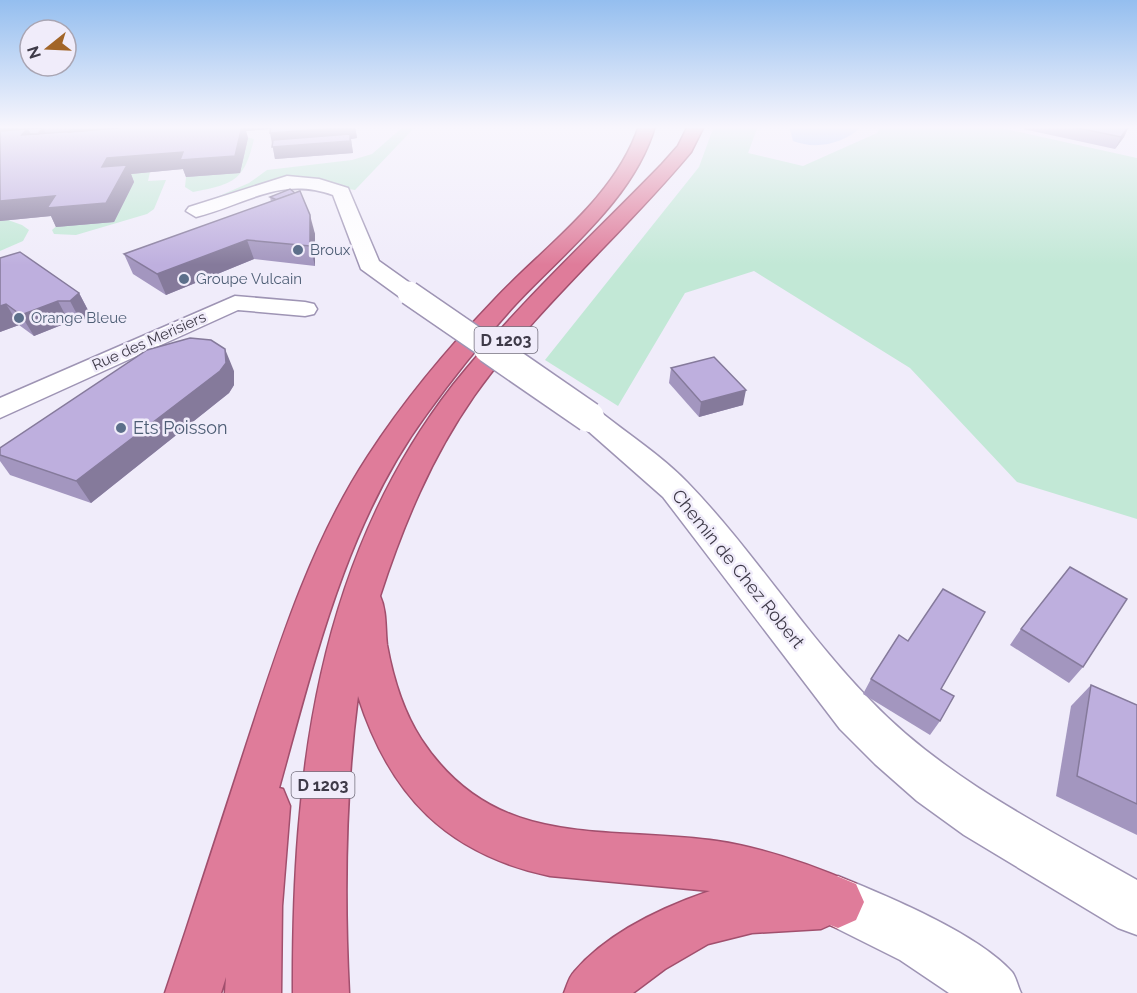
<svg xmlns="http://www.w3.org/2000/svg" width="1137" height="993" font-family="Raleway,sans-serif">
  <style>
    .green { fill: #c2e8d6 }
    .water { fill: #b7cefa }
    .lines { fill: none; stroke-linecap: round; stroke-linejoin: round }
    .minor-casing { stroke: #9e94b4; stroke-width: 3 }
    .trunk-casing { stroke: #a14f6d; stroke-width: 3 }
    .minor { fill: #fff; fill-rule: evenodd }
    .trunk { fill: #df7c9a; fill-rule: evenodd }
    .minor-bridge-far1-casing { stroke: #9e94b4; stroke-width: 26; stroke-linecap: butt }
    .minor-bridge-casing { stroke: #9e94b4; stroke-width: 33; stroke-linecap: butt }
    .minor-bridge-far1 { stroke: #fff; stroke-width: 23 }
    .minor-bridge { stroke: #fff; stroke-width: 30 }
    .wall { fill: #a396bf }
    .shaded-wall { fill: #857a9b }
    .building { fill: #beafde; stroke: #857a9b; stroke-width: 1.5 }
    .service-dot { fill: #5c6f8a; stroke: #f0ecfa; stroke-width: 2 }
    .labels { text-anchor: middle; stroke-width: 5; stroke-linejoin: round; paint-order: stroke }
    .far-service-label { font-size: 15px; fill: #4e5e75; stroke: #f0ecfa; text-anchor: start }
    .far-street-label { font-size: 15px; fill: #3e3a48; stroke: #f0ecfa }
    .shield { fill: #f0ecfa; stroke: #736f7d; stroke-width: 1.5 }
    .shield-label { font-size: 16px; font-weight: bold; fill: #3e3a48 }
    .service-label { font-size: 18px; fill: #4e5e75; stroke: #f0ecfa; text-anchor: start }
    .street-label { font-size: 18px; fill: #3e3a48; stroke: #f0ecfa }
  </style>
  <rect width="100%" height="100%" fill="#f0ecfa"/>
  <g class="green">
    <path d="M404 126H416L355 190 290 179 210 200 249 183 267 170 352 160 372 154Z"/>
    <path d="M714 126H758L748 153 803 166 877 133 881 126H992L1137 158V519L1017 482 910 368 754 271 685 293 618 406 545 360 699 167Z"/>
    <path d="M226 132 254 139C244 181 234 184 193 192L185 187 186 177Z"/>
    <path d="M150 172 148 181 166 180 154 209 147 214 76 235 54 234 52 230 115 175Z"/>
    <path d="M8 220 22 225 29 230 23 241 0 251V221Z"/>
  </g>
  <path class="water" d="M789 126H862C844 144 816 150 793 141Z"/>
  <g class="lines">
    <g class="minor-casing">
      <g id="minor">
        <path d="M287 176 319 179 348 188 379 261 417 288 421 293 417 298H401L361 269 333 195C280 176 247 204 196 217L186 211 189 207Z"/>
        <path d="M235 296 305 302 314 304 317 309 314 314 305 316 238 310 0 418V398Z"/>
        <path d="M589 408 599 411C628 434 662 456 687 482 753 550 805 634 871 701 946 779 1044 827 1137 880V935L1118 928 964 835 917 801 875 764 840 729 663 497 579 423 574 417 579 411Z"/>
        <path d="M838 876C887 896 977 933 1012 972 1016 977 1018 987 1021 993H949L900 960 820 920 812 902 820 884Z"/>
      </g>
    </g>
    <g class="trunk-casing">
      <g id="trunk">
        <path d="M639 126H655C634 199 564 252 514 306 483 340 453 377 426 415 346 524 315 659 279 788L283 789 290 806 282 906 281 993H225L226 977 221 993H165C193 910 220 827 247 743 279 645 311 543 368 456 405 399 448 348 495 299 545 246 615 198 639 126Z"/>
        <path d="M688 126H704L691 152C622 235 537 307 474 396 431 458 403 525 380 596 387 611 385 629 387 645 393 678 403 711 421 739 495 852 603 825 717 841 764 848 812 865 856 884L864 902 856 920 838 928 830 925 821 929 752 933 708 944 665 969 633 993H564C567 986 569 977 574 972 607 933 663 907 710 891L550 876C447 854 390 796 358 696 345 796 344 893 349 993H293C292 777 316 561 453 385 516 306 591 237 662 164L678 146Z"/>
      </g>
    </g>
    <use href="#minor" class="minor"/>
    <use href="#trunk" class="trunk"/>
    <g class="minor-bridge-far1-casing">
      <path id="minor-bridge-far1" d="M409 293 492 350"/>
    </g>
    <g class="minor-bridge-casing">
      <path id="minor-bridge" d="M489 348 589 417"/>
    </g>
    <use href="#minor-bridge-far1" class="minor-bridge-far1"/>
    <use href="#minor-bridge" class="minor-bridge"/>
  </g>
  <g class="wall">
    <path d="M0 126H355L357 138 351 139 353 153 275 159 270 129 246 131 248 138 240 173 186 177 183 169 131 174 134 182 114 222 56 227 51 216 0 221Z"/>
    <path d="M1025 126H1129L1124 137 1115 149 1023 129Z"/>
    <path d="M290 189 315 234V266L254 259 166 295 133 274 124 254 271 202 270 197Z"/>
    <path d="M0 258 79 293 90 314 81 322H69L34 336 19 325 0 332Z"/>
    <path d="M671 368 743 405 699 417 669 383Z"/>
    <path d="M234 371V385L229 393 91 503 10 475 0 461V448Z"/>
    <path d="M1021 629 1083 667 1069 683 1010 645Z"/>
    <path d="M871 679 940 721 930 735 863 694Z"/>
    <path d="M1091 685 1137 705V835L1056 796 1071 706Z"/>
  </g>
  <g class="shaded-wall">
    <path d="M0 126H17L22 135 0 139Z"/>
    <path d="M242 126H308L246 131 248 138 240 173 186 177 183 169 131 174 134 182 114 222 56 227 51 216 0 221V201L102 167 107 158Z"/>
    <path d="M355 126 357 138 351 139 353 153 275 159 270 133Z"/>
    <path d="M1129 126 1124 137 1115 149 1121 137Z"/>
    <path d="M43 128 46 133 22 135 27 129Z"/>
    <path d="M310 215 315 234V266L310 246Z"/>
    <path d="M247 240 254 259 166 295 157 274Z"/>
    <path d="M79 293 90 314 81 322 70 301Z"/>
    <path d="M58 301 69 322 34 336 21 315Z"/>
    <path d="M6 304 19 325 0 332V306Z"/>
    <path d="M225 349 234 371V385L229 393 91 503 76 481Z"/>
    <path d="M746 390 743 405 699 417 701 402Z"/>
  </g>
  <g class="building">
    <path d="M115 126H122L120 128 113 129Z"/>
    <path d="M122 126H242L235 156 180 160 183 152 107 158 102 167 127 165 106 203 47 208 55 196 0 201V131L27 129 22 135 120 128Z"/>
    <path d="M271 126H355V127L270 133Z"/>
    <path d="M1068 126H1129L1121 137Z"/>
    <path d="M43 128 38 134H30L27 129H24Z"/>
    <path d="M71 130H94L69 132Z"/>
    <path d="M350 134V141L272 147 273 140Z"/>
    <path d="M290 189 295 193 277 200 270 197Z"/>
    <path d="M300 191 310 215V246L247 240 157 274 124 254Z"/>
    <path d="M20 252 79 293 70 301H58L21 315 6 304 0 306V258Z"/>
    <path d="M190 338 211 340 225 349 226 363 220 371 76 481 0 455V448L147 350Z"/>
    <path d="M714 357 746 390 701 402 671 368Z"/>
    <path d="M1070 567 1127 599 1083 667 1021 629Z"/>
    <path d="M943 589 985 612 941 689 954 696 940 721 871 679 899 635 908 641Z"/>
    <path d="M1091 685 1137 705V804L1077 776Z"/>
  </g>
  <linearGradient id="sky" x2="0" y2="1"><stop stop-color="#94beef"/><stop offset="0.48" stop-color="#f8f6fd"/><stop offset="1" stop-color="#f8f6fd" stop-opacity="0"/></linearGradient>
  <rect width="1137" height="265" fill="url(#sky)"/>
  <g class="service-dot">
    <circle cx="298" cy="250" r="6"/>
    <circle cx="184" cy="279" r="6"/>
    <circle cx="19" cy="318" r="6"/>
    <circle cx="121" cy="428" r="6"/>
  </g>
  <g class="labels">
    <g class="far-service-label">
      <text x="310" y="255">Broux</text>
      <text x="196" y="284">Groupe Vulcain</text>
      <text x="31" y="323">Orange Bleue</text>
    </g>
    <g class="far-street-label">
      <text transform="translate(149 341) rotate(-24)" y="5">Rue des Merisiers</text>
    </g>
    <g class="shield">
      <rect x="474.5" y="327" width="63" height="26" rx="4.5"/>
      <rect x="291.5" y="772" width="63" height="26" rx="4.5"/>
    </g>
    <g class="shield-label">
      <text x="506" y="346">D 1203</text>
      <text x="323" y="791">D 1203</text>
    </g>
    <g class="service-label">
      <text x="133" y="434">Ets Poisson</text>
    </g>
    <g class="street-label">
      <text transform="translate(738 569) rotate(51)" y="6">Chemin de Chez Robert</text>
    </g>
  </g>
  <g transform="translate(48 48) rotate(252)"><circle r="28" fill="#f0ecfa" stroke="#a9a5b3" stroke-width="1.5"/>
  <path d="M0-4.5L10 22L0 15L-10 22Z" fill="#a26528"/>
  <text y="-9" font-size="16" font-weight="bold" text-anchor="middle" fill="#3e3a48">N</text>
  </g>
</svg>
